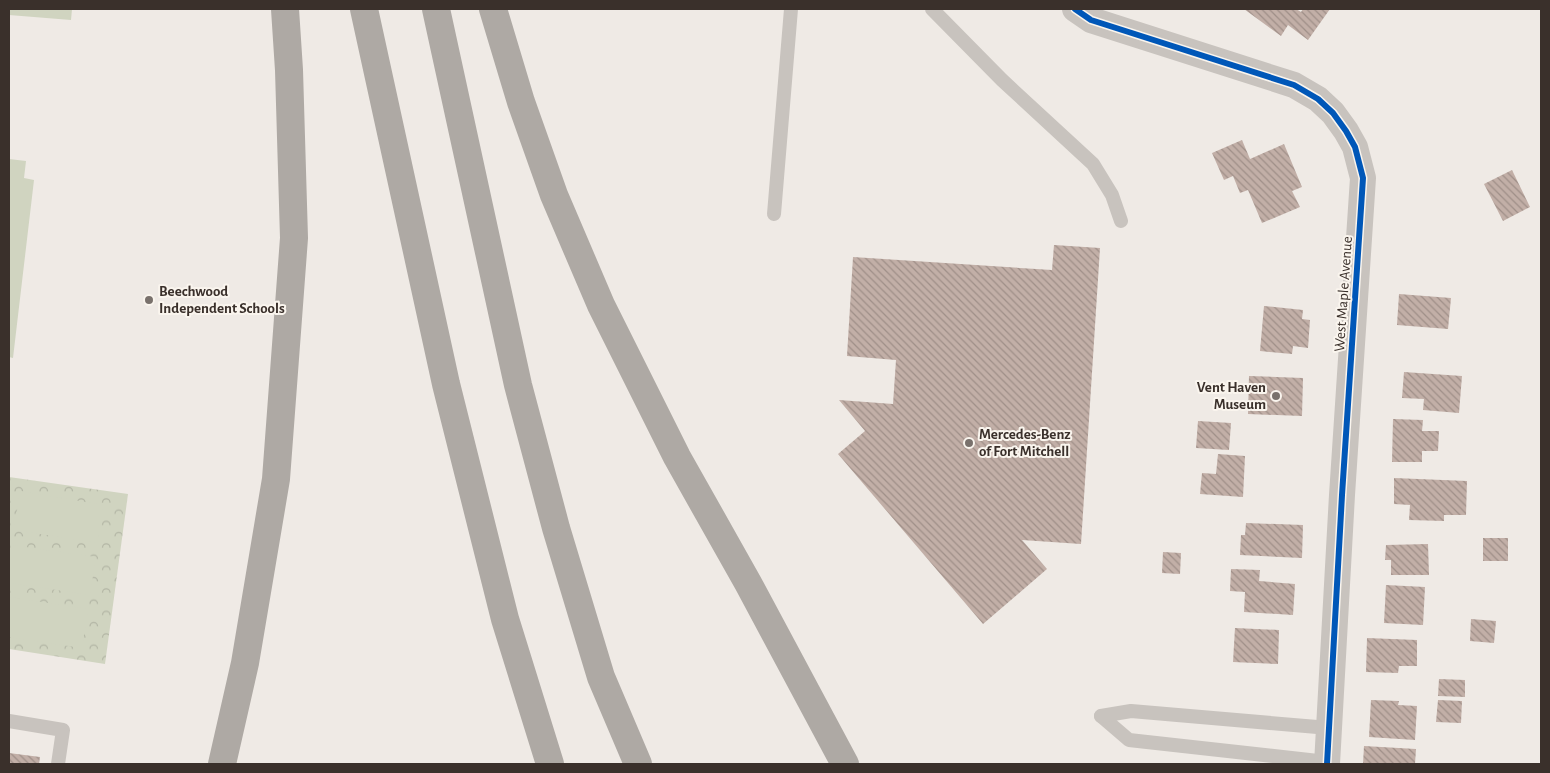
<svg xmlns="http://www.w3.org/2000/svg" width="1550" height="773" font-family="'Alegreya Sans',sans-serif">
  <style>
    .forest { fill: url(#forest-crowns) }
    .pitch { fill: #d0d4c0 }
    .building { fill: url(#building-back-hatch) }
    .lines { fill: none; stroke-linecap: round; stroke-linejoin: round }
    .service { stroke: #c8c3be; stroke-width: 14 }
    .minor { stroke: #c8c3be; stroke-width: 26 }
    .motorway { stroke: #aea9a4; stroke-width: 28 }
    .cycleway-casing { stroke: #faf5ee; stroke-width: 9 }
    .cycleway { stroke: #0057b8; stroke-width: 6 }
    .poi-dot { fill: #79716c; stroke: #faf5ee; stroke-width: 2 }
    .labels { text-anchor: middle; stroke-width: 4; stroke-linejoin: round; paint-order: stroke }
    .poi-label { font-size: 15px; font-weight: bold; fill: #3a302b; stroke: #faf5ee; text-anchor: start }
    .street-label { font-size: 15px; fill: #3a302b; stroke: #faf5ee }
  </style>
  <defs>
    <pattern id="forest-crowns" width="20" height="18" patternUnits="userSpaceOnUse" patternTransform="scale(1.25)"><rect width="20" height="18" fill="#d0d4c0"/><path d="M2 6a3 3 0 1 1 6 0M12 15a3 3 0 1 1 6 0" fill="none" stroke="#b3b6a5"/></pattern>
    <pattern id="building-back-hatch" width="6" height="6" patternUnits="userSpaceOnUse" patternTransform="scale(1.25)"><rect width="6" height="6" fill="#c2afa7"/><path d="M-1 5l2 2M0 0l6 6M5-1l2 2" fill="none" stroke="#9f8f88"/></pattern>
  </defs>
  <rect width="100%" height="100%" fill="#efeae5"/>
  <path class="forest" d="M9 477 128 494 105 664 9 649Z"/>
  <g class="pitch">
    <path d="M9 9H72L71 20 9 15Z"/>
    <path d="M9 159 26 161 24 178 34 180 13 358 9 357Z"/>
    <path d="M20 491 103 505 98 543 14 530Z"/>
    <path d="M11 545 96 557 90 595 9 583V563Z"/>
    <path d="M9 597 88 609 82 648 9 637Z"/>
  </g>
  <g class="building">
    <path d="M1244 9H1296L1301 12 1303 9H1330L1308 40 1288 25 1281 36Z"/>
    <path d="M1242 140 1250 159 1284 144 1302 187 1292 191 1300 207 1262 223 1248 190 1240 193 1233 176 1224 180 1212 153Z"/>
    <path d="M1512 170 1530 207 1503 221 1484 184Z"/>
    <path d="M1054 245 1100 248 1081 544 1022 540 1047 569 983 624 838 454 865 431 839 400 893 404 896 360 847 356 853 257 1052 270Z"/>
    <path d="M1399 294 1451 298 1448 329 1397 325Z"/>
    <path d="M1264 306 1303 310 1302 319 1310 320 1308 348 1293 346 1292 354 1260 351Z"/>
    <path d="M1404 372 1462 376 1459 413 1423 410 1424 399 1402 398Z"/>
    <path d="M1249 376 1303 378 1302 416 1248 414Z"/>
    <path d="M1393 419 1423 420 1422 431H1439L1438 451H1422V462H1392Z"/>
    <path d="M1198 421 1231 423 1229 450 1196 448Z"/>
    <path d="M1218 454 1245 456 1243 497 1200 494 1202 473 1216 474Z"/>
    <path d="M1394 478 1467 481 1466 515H1444V521L1409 520 1410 505 1394 504Z"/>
    <path d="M1246 523 1303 525 1302 558 1240 555 1241 535H1245Z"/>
    <rect x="1483" y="538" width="25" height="23"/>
    <path d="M1428 544 1429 575H1391V560H1385L1386 545Z"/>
    <path d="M1163 552 1181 553 1180 574 1162 573Z"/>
    <path d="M1231 569 1260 570 1259 581 1295 584 1293 615 1244 612 1245 592 1230 591Z"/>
    <path d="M1386 585 1425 587 1423 625 1384 623Z"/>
    <path d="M1471 619 1496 621 1494 643 1470 641Z"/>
    <path d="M1235 628 1279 630 1278 664 1233 662Z"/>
    <path d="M1367 638 1417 640V666H1399L1398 673 1366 672Z"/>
    <path d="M1439 679 1465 680V697L1438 696Z"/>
    <path d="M1371 700 1399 701 1398 705 1417 706 1415 740 1369 737Z"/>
    <path d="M1438 700 1462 701 1461 723 1436 722Z"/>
    <path d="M1364 746 1416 749 1415 764H1363Z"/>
    <path d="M9 753 40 757 39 764H9Z"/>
  </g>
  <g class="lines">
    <g class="service">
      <path d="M932 9 1002 80 1093 164 1112 195 1121 221"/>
      <path d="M774 214 791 9"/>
      <path d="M1101 716 1129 740 1327 762"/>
      <path d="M1101 716 1131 711 1329 728"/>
      <path d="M9 721 63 730 58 764"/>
    </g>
    <path class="minor" d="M1075 9 1091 20 1294 85 1318 99 1333 113 1346 131 1355 147 1363 178 1342 495 1327 764"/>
    <g class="motorway">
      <path d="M364 9 446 384 505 619 550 764"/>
      <path d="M436 9 518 385 556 528 601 677 638 764"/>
      <path d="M493 9 521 102 554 195 601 305 677 457 748 583 845 764"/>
      <path d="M222 764 245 663 276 479 294 238 289 70 285 9"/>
    </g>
    <g class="cycleway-casing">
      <path id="cycleway" d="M1075 9 1091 20 1294 85 1318 99 1333 113 1346 131 1355 147 1363 178 1342 495 1327 764"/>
    </g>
    <use href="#cycleway" class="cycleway"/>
  </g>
  <g class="poi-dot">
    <circle cx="149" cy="300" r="5"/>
    <circle cx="1276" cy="396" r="5"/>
    <circle cx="969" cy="443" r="5"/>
  </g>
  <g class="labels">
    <g class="poi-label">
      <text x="159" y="296">Beechwood<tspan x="159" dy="17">Independent Schools</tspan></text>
      <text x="1266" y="392" text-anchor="end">Vent Haven<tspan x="1266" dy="17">Museum</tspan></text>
      <text x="979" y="439">Mercedes-Benz<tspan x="979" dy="17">of Fort Mitchell</tspan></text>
    </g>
    <g class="street-label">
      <text transform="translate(1343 294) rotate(-86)" y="5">West Maple Avenue</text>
    </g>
  </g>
  <rect width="1550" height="773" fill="none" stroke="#3a302b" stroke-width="20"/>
</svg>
